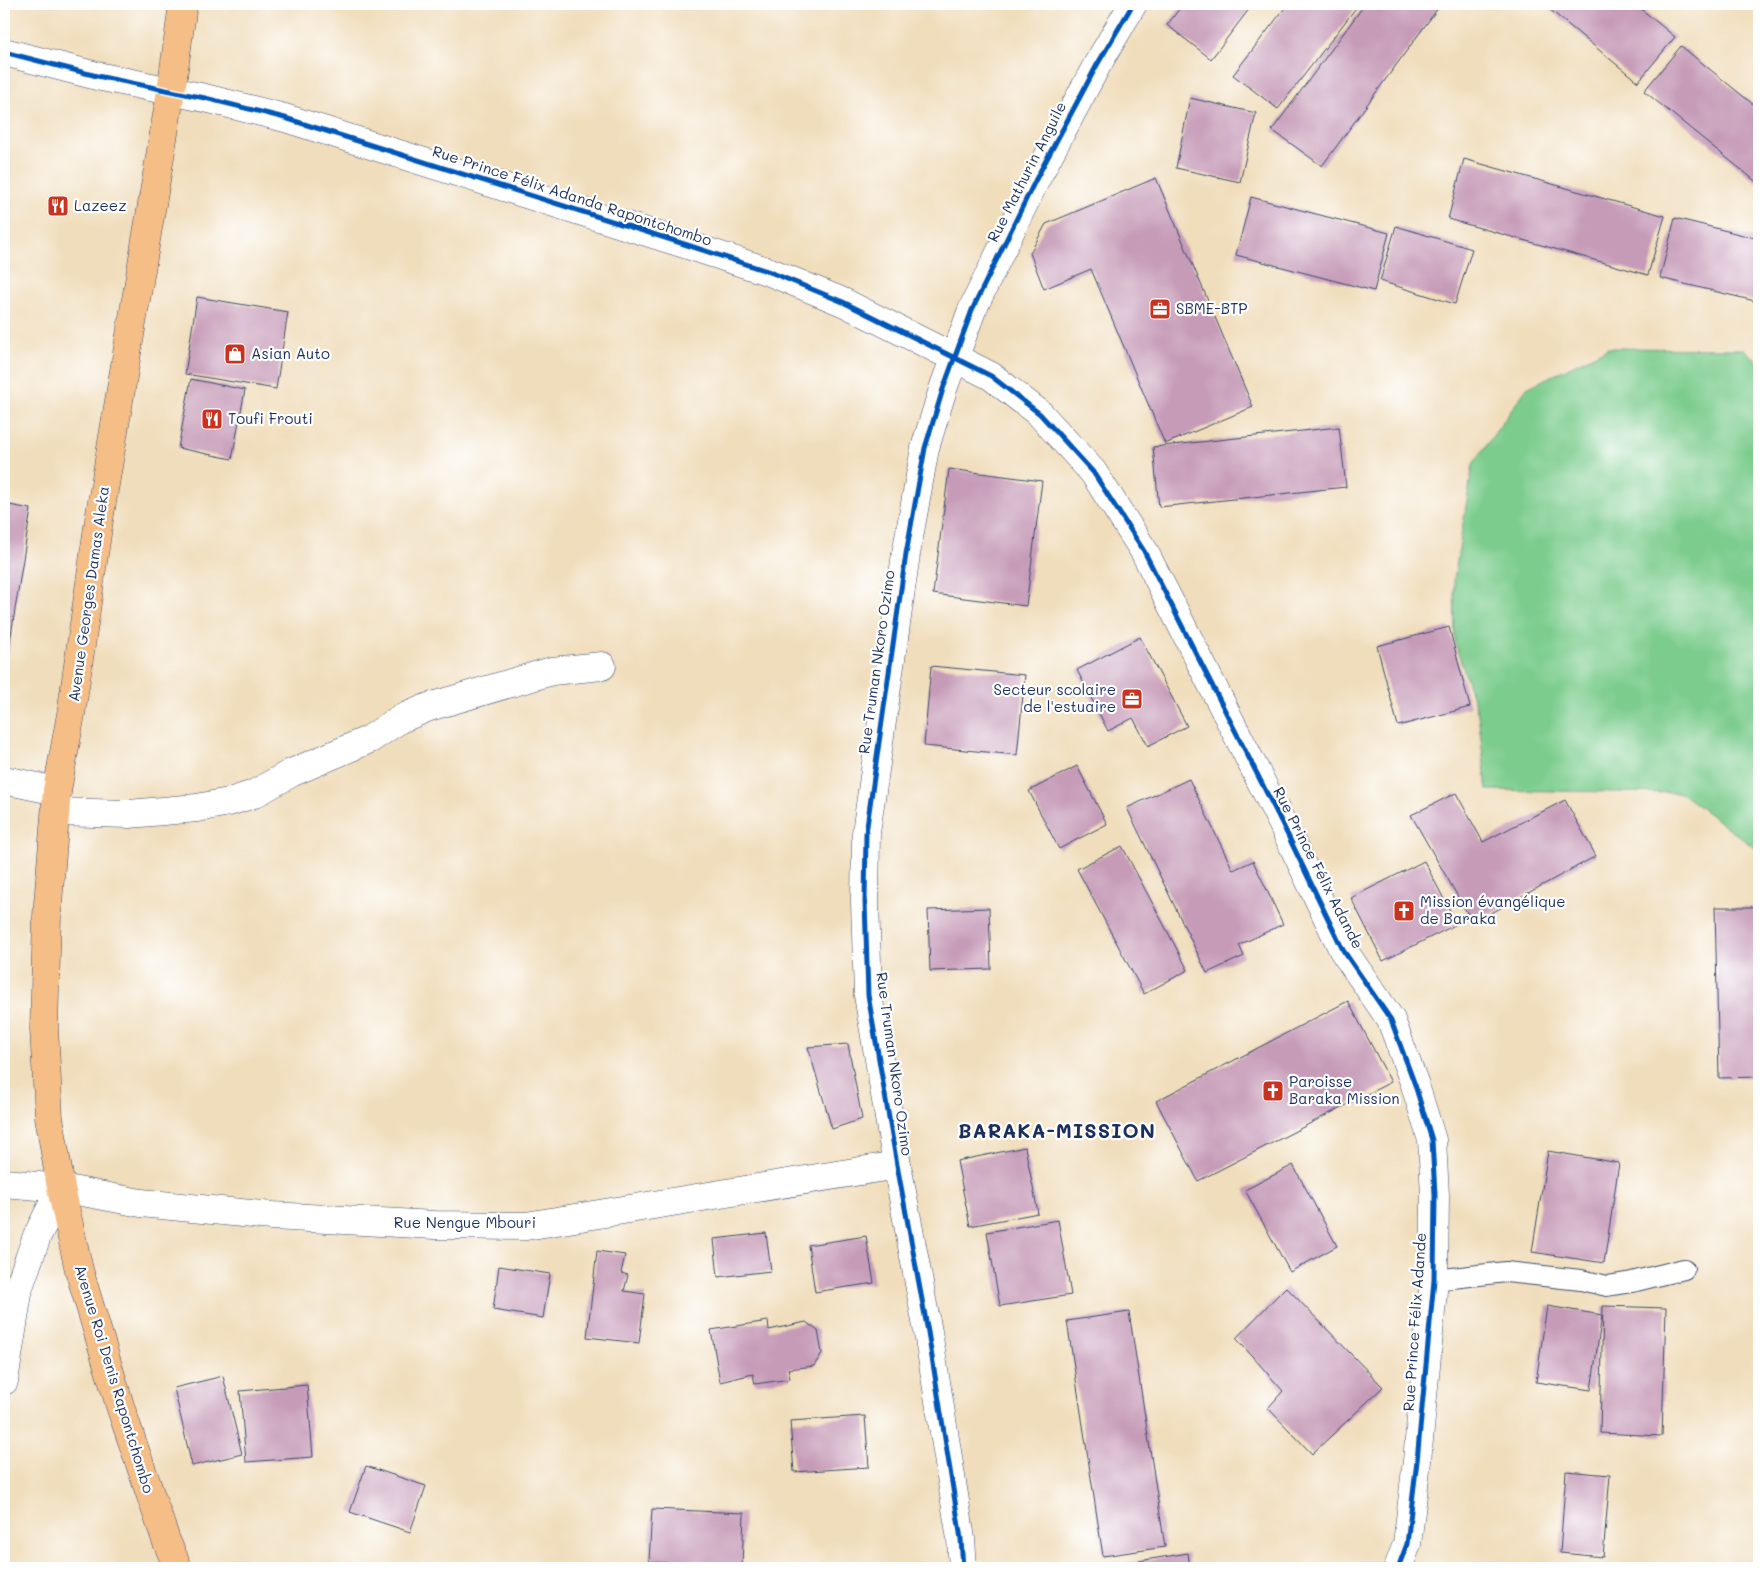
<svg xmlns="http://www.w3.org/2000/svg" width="1763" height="1572" font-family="Mali,sans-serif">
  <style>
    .green { fill: #7bcc8d; stroke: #4b7e76 }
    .building { fill: #c69bb8 }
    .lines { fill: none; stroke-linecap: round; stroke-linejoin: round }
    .lane-casing { stroke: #3b496c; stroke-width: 22 }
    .street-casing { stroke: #3b496c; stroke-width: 29 }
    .primary-casing { stroke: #3b496c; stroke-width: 29 }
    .lane { stroke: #fff; stroke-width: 20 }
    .street { stroke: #fff; stroke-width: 28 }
    .primary { stroke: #f6be87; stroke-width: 28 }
    .cycleway-casing { stroke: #fff; stroke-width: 8 }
    .cycleway { stroke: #0057b8; stroke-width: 5 }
    .labels { text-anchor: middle; stroke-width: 4.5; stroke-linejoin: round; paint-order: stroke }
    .street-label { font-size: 15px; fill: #1b2f5e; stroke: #fff }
    .poi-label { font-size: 15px; fill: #1b2f5e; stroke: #fff; text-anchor: start }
    .district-label { font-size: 20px; font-weight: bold; letter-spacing: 1px; fill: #1b2f5e; stroke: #fff }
  </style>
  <rect width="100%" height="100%" fill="#fff"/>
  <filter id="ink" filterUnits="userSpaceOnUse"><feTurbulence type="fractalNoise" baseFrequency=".02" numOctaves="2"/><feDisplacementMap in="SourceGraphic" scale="10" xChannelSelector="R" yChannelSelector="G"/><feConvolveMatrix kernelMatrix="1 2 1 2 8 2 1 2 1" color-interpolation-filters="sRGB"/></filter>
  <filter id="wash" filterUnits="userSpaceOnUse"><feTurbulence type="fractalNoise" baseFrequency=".0096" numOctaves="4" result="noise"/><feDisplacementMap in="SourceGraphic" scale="20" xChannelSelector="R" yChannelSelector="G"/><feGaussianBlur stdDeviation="1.12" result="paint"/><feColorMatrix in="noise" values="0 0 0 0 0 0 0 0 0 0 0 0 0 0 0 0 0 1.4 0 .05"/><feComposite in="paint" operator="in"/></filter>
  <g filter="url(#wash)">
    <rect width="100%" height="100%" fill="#f0ddbb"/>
    <path class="green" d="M1608 348 1744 349 1759 363V851L1681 793 1487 790 1478 714 1455 643 1454 579 1473 464 1527 388Z"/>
    <g id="blocks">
      <g class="building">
        <path d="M1183 4H1253L1211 59 1167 25Z"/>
        <path d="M1288 4H1359L1278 109 1233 75Z"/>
        <path d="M1365 4H1441L1322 166 1272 130Z"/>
        <path d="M1543 4H1635L1675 37 1638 82Z"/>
        <path d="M1681 46 1759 109V184L1644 91Z"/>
        <path d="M1190 98 1256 113 1240 182 1176 168Z"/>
        <path d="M1464 159 1665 216 1648 275 1448 219Z"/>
        <path d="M1156 178 1253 407 1165 444 1091 269 1044 289 1030 253 1046 224Z"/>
        <path d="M1251 197 1389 233 1374 291 1236 255Z"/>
        <path d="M1675 218 1759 239V302L1660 278Z"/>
        <path d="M1396 226 1472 249 1455 304 1380 281Z"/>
        <path d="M197 297 288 312 276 389 185 374Z"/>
        <path d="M191 379 245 390 232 459 178 448Z"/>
        <path d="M1339 427 1346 487 1159 507 1153 447Z"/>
        <path d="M949 469 1042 481 1026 606 933 594Z"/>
        <path d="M4 504 31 509 8 654 4 653Z"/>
        <path d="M1449 627 1470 707 1398 726 1377 646Z"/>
        <path d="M1140 637 1187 726 1148 746 1133 718 1108 731 1077 670Z"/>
        <path d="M931 666 1025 675 1017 755 924 746Z"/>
        <path d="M1077 766 1107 824 1059 849 1029 791Z"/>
        <path d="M1189 779 1233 870 1253 861 1283 924 1239 945 1244 956 1207 973 1127 808Z"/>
        <path d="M1456 793 1483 842 1565 800 1596 856 1473 923 1411 815Z"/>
        <path d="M1122 846 1188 970 1144 994 1077 869Z"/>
        <path d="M1424 861 1457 924 1383 961 1351 898Z"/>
        <path d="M1715 907H1759V1077L1719 1078Z"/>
        <path d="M989 908 991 969 930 971 928 910Z"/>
        <path d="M1348 1001 1391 1082 1198 1181 1156 1101Z"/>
        <path d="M848 1044 862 1119 832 1129 808 1047Z"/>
        <path d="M1025 1147 1038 1213 970 1226 957 1161Z"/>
        <path d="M1548 1151 1619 1163 1604 1263 1532 1252Z"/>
        <path d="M1293 1165 1337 1246 1290 1272 1245 1190Z"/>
        <path d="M1058 1220 1071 1295 1000 1306 987 1232Z"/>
        <path d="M766 1233 771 1271 718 1277 714 1239Z"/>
        <path d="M866 1236 874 1283 815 1292 808 1245Z"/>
        <path d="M597 1251 625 1255 621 1273 628 1275 624 1291 645 1294 639 1343 587 1337Z"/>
        <path d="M499 1266 550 1274 543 1318 493 1310Z"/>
        <path d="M1286 1287 1383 1387 1312 1454 1268 1408 1283 1391 1236 1338Z"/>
        <path d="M1547 1306 1602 1315 1591 1390 1536 1382Z"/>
        <path d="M1603 1306 1666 1308 1662 1436 1600 1433Z"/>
        <path d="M1129 1312 1165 1547 1103 1556 1067 1321Z"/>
        <path d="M768 1321 769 1330 806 1322 818 1331 822 1353 814 1366 788 1369 790 1379 755 1384 753 1374 720 1382 711 1330Z"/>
        <path d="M223 1376 242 1454 192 1466 174 1388Z"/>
        <path d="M307 1385 313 1457 246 1462 240 1391Z"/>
        <path d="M865 1416 869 1467 794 1472 790 1421Z"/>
        <path d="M366 1466 426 1486 410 1532 350 1512Z"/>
        <path d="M1566 1471 1610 1475 1603 1557 1560 1553Z"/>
        <path d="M652 1509 744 1513 742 1567 649 1562Z"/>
        <path d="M1188 1553 1190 1568H1102V1567Z"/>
      </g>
    </g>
  </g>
  <g filter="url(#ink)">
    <use href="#blocks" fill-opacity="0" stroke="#3b496c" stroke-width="1"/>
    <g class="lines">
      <g class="lane-casing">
        <path id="lane" d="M1434 1280 1506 1272 1581 1280 1607 1286 1632 1282 1684 1269"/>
      </g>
      <g class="street-casing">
        <g id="street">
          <path d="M4 52 97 76 205 98 285 118 678 242 770 272 843 302 991 376 1040 414 1093 472 1144 551 1282 823 1343 950 1391 1020 1415 1085 1432 1140 1435 1195 1434 1280 1417 1461 1407 1544 1398 1568"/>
          <path d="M4 780 57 791"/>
          <path d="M56 812 129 814 197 808 229 802 254 794 291 773 370 739 400 719 429 707 552 671 602 666"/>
          <path d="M4 1183 61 1188 141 1203 272 1216 435 1225 526 1226 897 1165"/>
          <path d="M4 1381 19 1287 37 1236 61 1188"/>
          <path d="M963 1568 961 1539 928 1332 897 1165 868 995 865 902 866 833 906 554 925 448 943 389 972 310 1035 181 1097 65 1133 4"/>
        </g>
      </g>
      <g class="primary-casing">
        <path id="primary" d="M178 1568 166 1540 121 1409 79 1270 61 1188 49 1117 44 1029 47 916 57 791 71 714 99 520 171 91 183 4"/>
      </g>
      <use href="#lane" class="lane"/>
      <use href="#street" class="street"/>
      <use href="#primary" class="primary"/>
      <g class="cycleway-casing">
        <g id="cycleway">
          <path d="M4 52 97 76 205 98 285 118 678 242 770 272 843 302 991 376 1040 414 1093 472 1144 551 1282 823 1343 950 1391 1020 1415 1085 1432 1140 1435 1195 1434 1280 1417 1461 1407 1544 1398 1568"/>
          <path d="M963 1568 961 1539 928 1332 897 1165 868 995 865 902 866 833 906 554 925 448 943 389 972 310 1035 181 1097 65 1133 4"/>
        </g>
      </g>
      <use href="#cycleway" class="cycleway"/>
    </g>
  </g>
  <defs>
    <g id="restaurant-square" transform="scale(1.125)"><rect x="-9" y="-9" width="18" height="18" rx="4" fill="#c8321e" stroke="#fff"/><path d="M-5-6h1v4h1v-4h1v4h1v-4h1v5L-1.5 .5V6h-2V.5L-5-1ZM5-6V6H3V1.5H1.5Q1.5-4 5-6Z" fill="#fff"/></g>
    <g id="office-square" transform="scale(1.125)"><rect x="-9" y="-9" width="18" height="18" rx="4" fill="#c8321e" stroke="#fff"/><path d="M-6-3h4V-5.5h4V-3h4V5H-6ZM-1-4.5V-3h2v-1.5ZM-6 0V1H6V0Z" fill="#fff"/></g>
    <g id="shop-square" transform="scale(1.125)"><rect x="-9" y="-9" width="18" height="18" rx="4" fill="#c8321e" stroke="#fff"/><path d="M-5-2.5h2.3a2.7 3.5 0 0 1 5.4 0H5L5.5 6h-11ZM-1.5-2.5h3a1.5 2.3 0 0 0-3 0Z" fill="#fff"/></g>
    <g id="church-square" transform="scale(1.125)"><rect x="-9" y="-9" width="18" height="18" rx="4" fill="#c8321e" stroke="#fff"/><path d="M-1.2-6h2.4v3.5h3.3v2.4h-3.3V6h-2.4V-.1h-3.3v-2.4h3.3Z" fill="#fff"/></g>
  </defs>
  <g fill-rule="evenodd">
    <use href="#restaurant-square" x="58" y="206"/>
    <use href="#office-square" x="1160" y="309"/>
    <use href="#shop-square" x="235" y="354"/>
    <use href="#restaurant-square" x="212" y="419"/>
    <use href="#office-square" x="1132" y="699"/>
    <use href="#church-square" x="1404" y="911"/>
    <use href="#church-square" x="1273" y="1091"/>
  </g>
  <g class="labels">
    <g class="street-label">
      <text transform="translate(1027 172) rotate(-63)" y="5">Rue Mathurin Anguile</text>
      <text transform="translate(572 196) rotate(18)" y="5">Rue Prince Félix Adanda Rapontchombo</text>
      <text transform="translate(89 594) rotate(-82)" y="5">Avenue Georges Damas Aleka</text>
      <text transform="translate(877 662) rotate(-82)" y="5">Rue Truman Nkoro Ozimo</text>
      <text transform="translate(1318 868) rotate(63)" y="5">Rue Prince Félix Adande</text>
      <text transform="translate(894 1064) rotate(82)" y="5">Rue Truman Nkoro Ozimo</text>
      <text x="465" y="1228">Rue Nengue Mbouri</text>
      <text transform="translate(1415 1322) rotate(-86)" y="5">Rue Prince Félix Adande</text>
      <text transform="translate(114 1379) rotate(73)" y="5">Avenue Roi Denis Rapontchombo</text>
    </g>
    <g class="poi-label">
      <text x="74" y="211">Lazeez</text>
      <text x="1176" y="314">SBME-BTP</text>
      <text x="251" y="359">Asian Auto</text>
      <text x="228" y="424">Toufi Frouti</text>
      <text x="1116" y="695" text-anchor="end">Secteur scolaire<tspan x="1116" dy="17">de l'estuaire</tspan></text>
      <text x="1420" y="907">Mission évangélique<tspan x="1420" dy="17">de Baraka</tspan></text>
      <text x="1289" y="1087">Paroisse<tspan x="1289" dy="17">Baraka Mission</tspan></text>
    </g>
    <g class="district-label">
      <text x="1057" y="1138">BARAKA-MISSION</text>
    </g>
  </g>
  <rect width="1763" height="1572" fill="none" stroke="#fff" stroke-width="20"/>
</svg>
